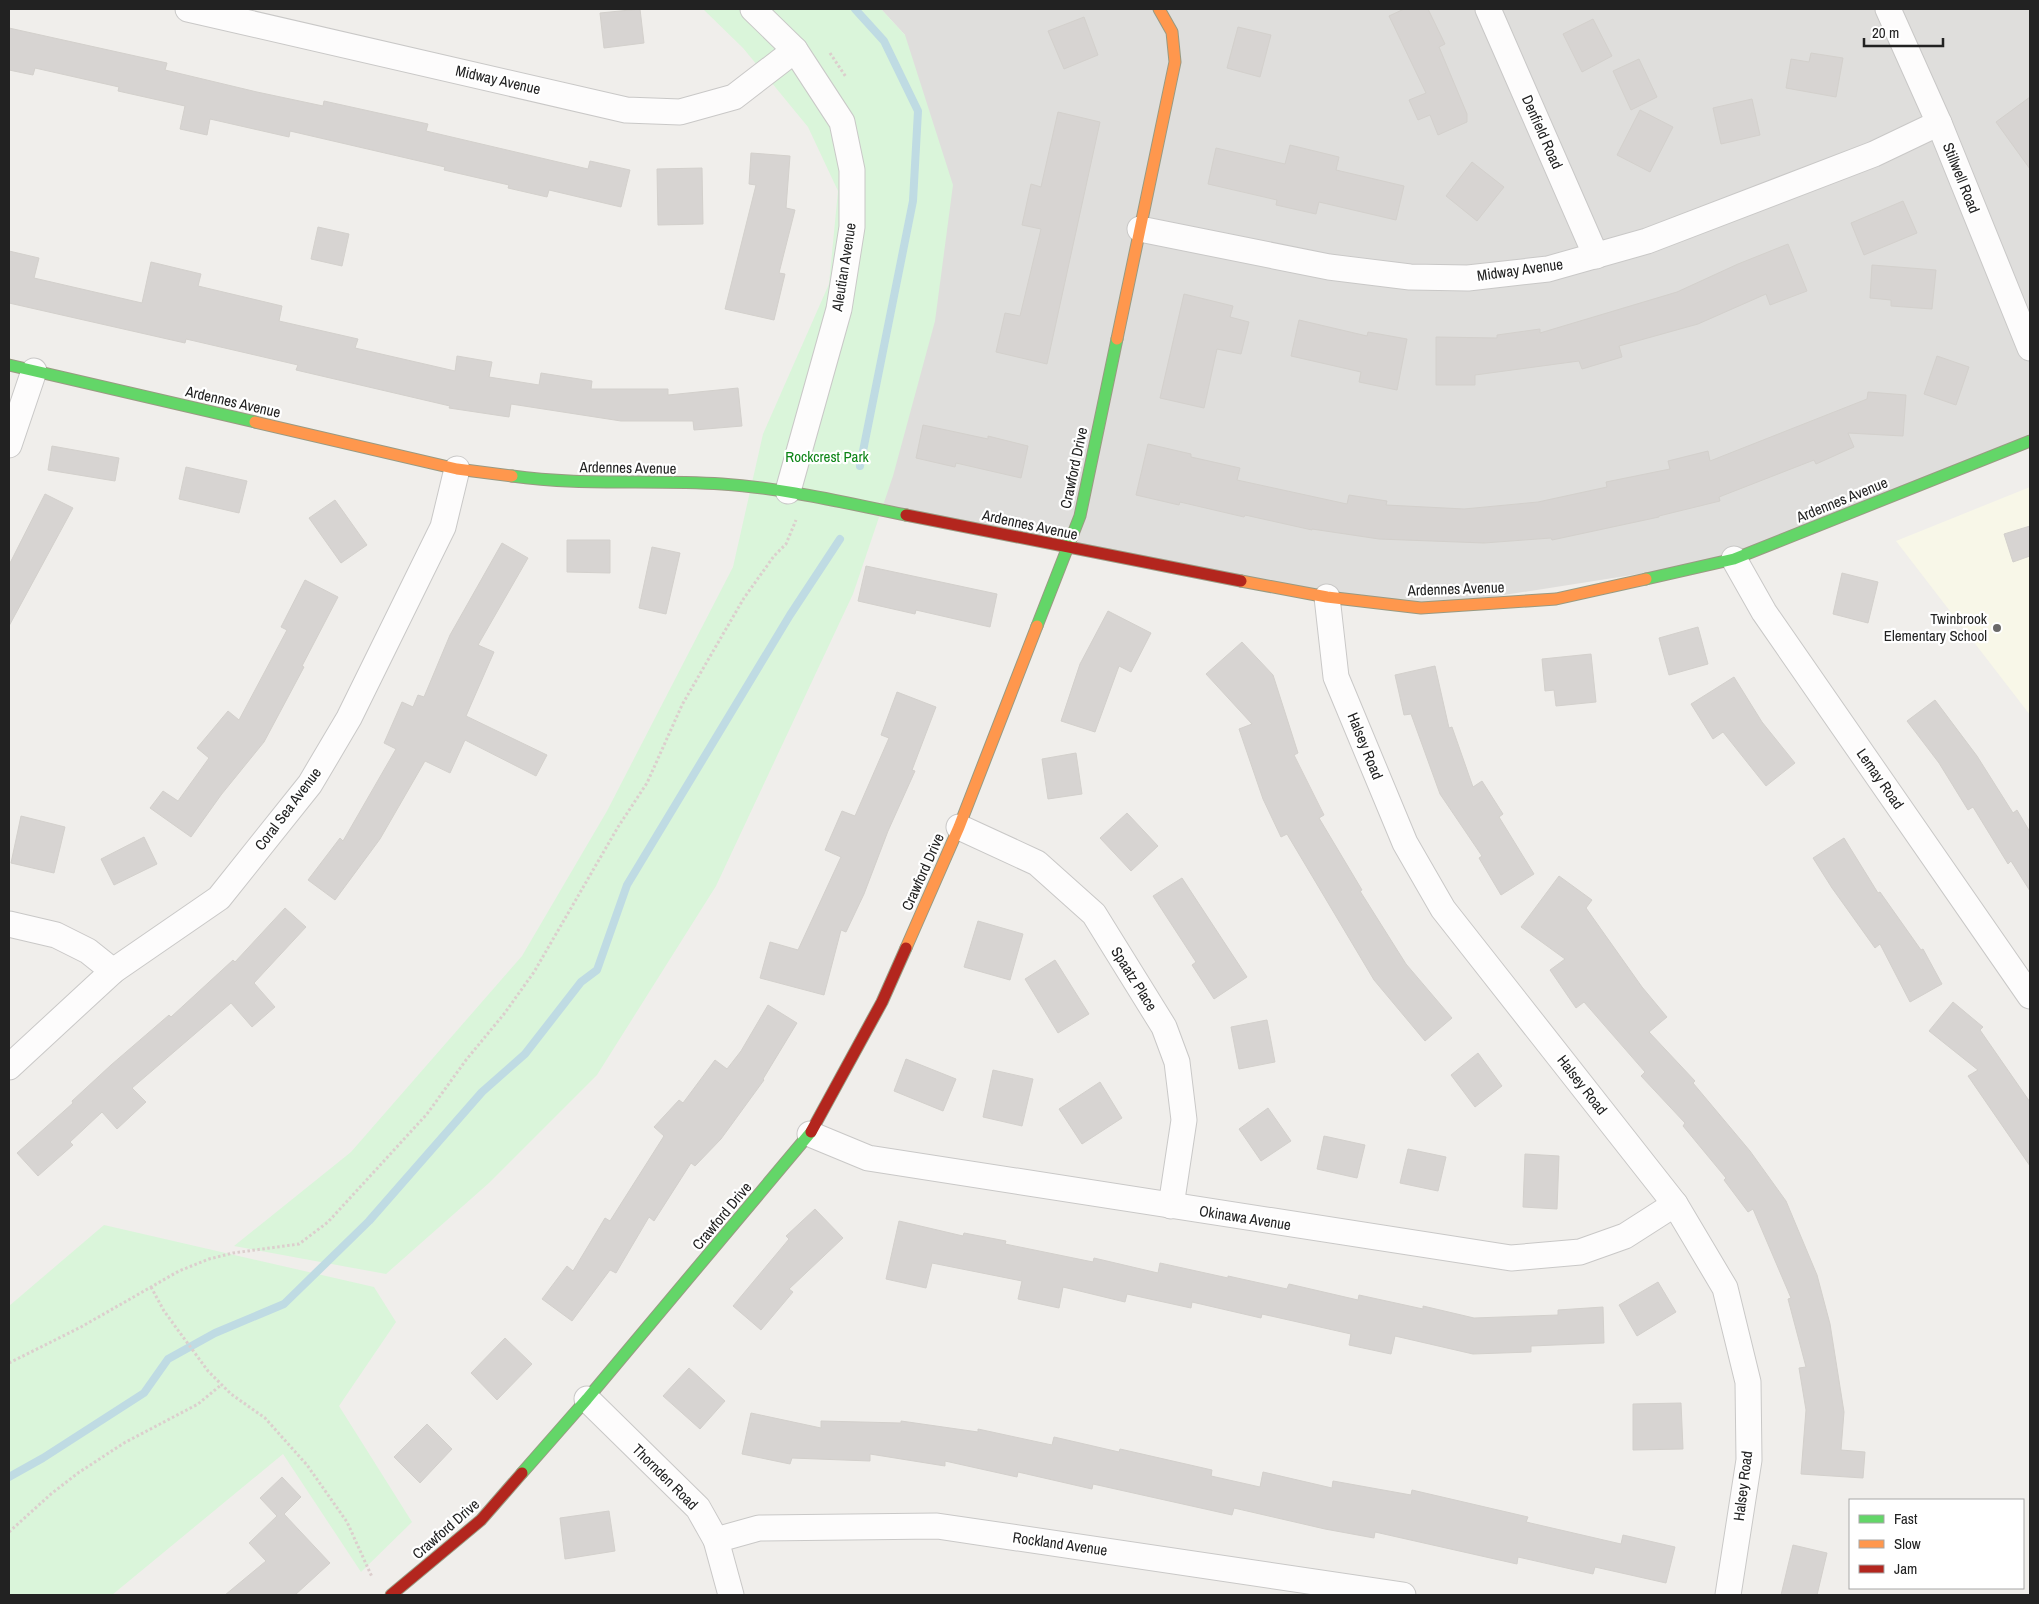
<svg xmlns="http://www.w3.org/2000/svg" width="2039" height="1604" font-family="'Archivo Narrow',sans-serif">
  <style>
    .residential { fill: #dfdedc }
    .education { fill: #f8f7e8 }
    .park { fill: #daf5da }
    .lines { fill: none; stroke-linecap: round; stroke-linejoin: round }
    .stream { stroke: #bfdbe3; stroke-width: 8 }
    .building { fill: #d7d4d2; stroke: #d3d0cc }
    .street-casing { stroke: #c9c8c7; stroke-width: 27 }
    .fast-casing { stroke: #999a82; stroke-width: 13 }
    .slow-casing { stroke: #999a82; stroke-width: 13 }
    .jam-casing { stroke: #999a82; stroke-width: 13 }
    .path { stroke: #dccecd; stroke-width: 3; stroke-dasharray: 2.5 2.5; stroke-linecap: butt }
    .street { stroke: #fdfcfc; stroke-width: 25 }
    .fast { stroke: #63d668; stroke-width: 11 }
    .slow { stroke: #ff974d; stroke-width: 11 }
    .jam { stroke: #b3261e; stroke-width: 11 }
    .poi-dot { fill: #6a6968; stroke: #fff; stroke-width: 2 }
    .labels { text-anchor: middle; stroke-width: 4.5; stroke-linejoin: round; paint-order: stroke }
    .street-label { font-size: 15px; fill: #222; stroke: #fff }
    .park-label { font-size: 15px; fill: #0c8416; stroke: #fff }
    .poi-label { font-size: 15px; fill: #222; stroke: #fff; text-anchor: end }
  </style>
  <rect width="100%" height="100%" fill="#f0eeeb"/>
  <path class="residential" d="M881 9H2030V441L1734 559 1421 608 881 510 905 35Z"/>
  <path class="education" d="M2030 487V715L1896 541Z"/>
  <g class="park">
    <path d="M703 9H881L905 35 953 185 935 321 893 476 853 594 716 886 597 1075 489 1183 386 1274 234 1246 351 1152 522 956 607 811 733 567 763 434 829 284 838 191 808 127 743 48Z"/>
    <path d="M104 1225 374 1287 396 1322 339 1406 412 1522 361 1572 283 1454 112 1595H9V1306Z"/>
  </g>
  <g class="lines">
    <g class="stream">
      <path d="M855 9 884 41 918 111 913 201 860 466"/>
      <path d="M9 1477 43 1458 144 1393 168 1359 215 1333 284 1304 369 1221 482 1092 525 1054 581 982 597 970 627 885 790 615 840 539"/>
    </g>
  </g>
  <g class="building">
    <path d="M640 9 644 43 604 48 600 13Z"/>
    <path d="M1404 9H1428L1445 44 1439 47 1467 114V122L1438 135 1430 115 1418 120 1409 100 1426 93 1389 16Z"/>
    <path d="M1084 17 1098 55 1064 69 1048 31Z"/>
    <path d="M1593 19 1612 56 1582 72 1563 34Z"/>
    <path d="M1238 27 1271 35 1260 77 1227 68Z"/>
    <path d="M9 28 167 63 165 70 257 92 323 106 324 101 428 124 426 131 588 169 590 161 630 170 621 207 549 190 547 197 508 188 509 185 444 170 445 167 290 131 289 137 210 119 207 135 180 129 185 106 118 91 119 87 35 68 33 75 9 70Z"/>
    <path d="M1811 53 1843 58 1836 97 1786 88 1791 59 1809 62Z"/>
    <path d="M1639 59 1657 97 1631 110 1613 71Z"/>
    <path d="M2030 97V169L1996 122Z"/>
    <path d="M1752 99 1760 135 1721 144 1713 108Z"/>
    <path d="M1640 110 1673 127 1650 172 1617 155Z"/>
    <path d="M1058 112 1100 122 1047 364 996 352 1005 313 1020 316 1041 229 1022 225 1031 184 1041 187Z"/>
    <path d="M1290 145 1339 157 1336 170 1404 186 1396 220 1319 202 1316 214 1276 205 1277 200 1208 184 1216 148 1285 164Z"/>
    <path d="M751 153 790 156 786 208 795 210 779 273 785 274 774 320 725 309 756 185 749 184Z"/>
    <path d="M1472 162 1504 187 1477 221 1446 196Z"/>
    <path d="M702 168 703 224 658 225 657 169Z"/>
    <path d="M1903 201 1917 233 1864 255 1851 223Z"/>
    <path d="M318 227 349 234 342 266 311 259Z"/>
    <path d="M1788 244 1807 291 1770 305 1766 294 1698 324 1619 346 1622 357 1582 369 1579 361 1475 375V385H1436V337L1497 338V335L1540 329V333L1677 292 1738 264Z"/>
    <path d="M9 251 39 258 34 278 142 303 151 262 201 274 198 286 282 306 279 321 358 339 355 348 455 371 457 356 492 362 489 377 539 385 541 373 592 381 591 389H668V395L738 388 742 426 694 430 693 421H621L511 404 509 417 449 408 450 406 296 370 298 365 186 339 185 343 9 303Z"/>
    <path d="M1872 265 1936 270 1932 309 1891 306V300L1870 298Z"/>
    <path d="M1184 294 1233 306 1230 317 1249 322 1241 354 1217 349 1204 408 1160 398Z"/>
    <path d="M1299 320 1367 336 1368 332 1407 339 1397 390 1359 382 1361 372 1291 356Z"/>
    <path d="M1937 356 1969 367 1956 405 1924 394Z"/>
    <path d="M1868 392 1906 395 1903 436 1848 433 1854 447 1816 464 1814 460 1719 497 1720 501 1659 516V517L1552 540 1551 538 1484 543 1379 539 1312 529V530L1245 515 1244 517 1180 502 1179 505 1136 495 1148 444 1191 454V457L1240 468 1237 480 1347 504 1349 495 1387 501 1386 505 1464 509 1538 502 1607 487 1606 482 1670 469 1668 461 1708 451 1710 461 1867 399Z"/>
    <path d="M923 425 988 439V436L1028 446 1021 478 956 463 955 467 916 458Z"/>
    <path d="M52 446 119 458 115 481 48 470Z"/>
    <path d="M186 467 247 481 239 513 179 499Z"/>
    <path d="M45 494 73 508 9 626V565Z"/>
    <path d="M335 500 367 545 341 563 309 518Z"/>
    <path d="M2030 526V556L2013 562 2004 534Z"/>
    <path d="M567 540H610V573L567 572Z"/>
    <path d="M502 543 528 558 478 645 494 652 466 716 547 755 536 776 465 740 450 773 425 761 380 839 335 900 308 880 340 838 343 841 396 749 384 743 402 702 413 707 418 695 424 697 450 635Z"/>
    <path d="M652 547 680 553 666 614 639 608Z"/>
    <path d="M866 566 997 594 990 627 916 610 915 614 858 601Z"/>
    <path d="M1842 573 1878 582 1868 623 1833 614Z"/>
    <path d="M305 580 338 597 302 666 304 667 264 742 221 795 191 837 150 808 163 791 178 801 209 758 197 748 228 711 239 720 287 630 281 627Z"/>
    <path d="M1108 611 1151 633 1131 672 1119 666 1095 732 1061 721 1080 664Z"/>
    <path d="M1698 627 1708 664 1669 675 1659 638Z"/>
    <path d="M1242 642 1273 675 1298 753 1294 755 1324 815 1319 818 1362 890 1360 891 1406 964 1452 1018 1425 1041 1374 980 1287 834 1281 837 1263 799 1239 729 1252 724 1206 674Z"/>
    <path d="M1591 654 1596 702 1556 706 1554 690 1545 691 1542 659Z"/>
    <path d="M1435 666 1449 728 1452 727 1473 787 1482 781 1503 814 1499 817 1534 874 1501 895 1479 858 1482 856 1440 794 1411 714 1404 715 1395 675Z"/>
    <path d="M1734 677 1762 722 1795 763 1766 786 1723 732 1713 739 1691 704Z"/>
    <path d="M897 692 936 707 912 770 915 771 888 831 864 894 846 932 841 930 824 995 760 978 770 942 798 950 841 857 825 850 842 811 855 816 889 738 881 735Z"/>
    <path d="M1935 700 1977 756 2013 813 2017 810 2030 832V891L2011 861 2008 864 1973 807 1968 810 1939 763 1907 721Z"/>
    <path d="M1076 753 1082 794 1048 799 1042 759Z"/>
    <path d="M1127 813 1158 846 1131 871 1100 838Z"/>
    <path d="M21 816 65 827 54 873 11 863Z"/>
    <path d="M144 837 157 864 114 885 101 859Z"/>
    <path d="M1844 838 1878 893 1880 892 1921 950 1923 949 1942 984 1910 1002 1880 944 1875 948 1832 888 1813 858Z"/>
    <path d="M1559 876 1592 900 1586 908 1642 987 1667 1017 1649 1032 1695 1081 1693 1083 1750 1151 1786 1201 1817 1275 1830 1324 1844 1412 1841 1450 1865 1452 1863 1478 1801 1474 1806 1410 1799 1368 1806 1367 1788 1299 1791 1298 1753 1209 1748 1212 1724 1180 1726 1178 1683 1126 1685 1123 1641 1076 1645 1072 1584 1002 1576 1008 1550 970 1565 959 1521 927Z"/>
    <path d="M1182 878 1247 977 1214 999 1192 965 1196 962 1153 896Z"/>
    <path d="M285 908 306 927 254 983 275 1007 252 1027 231 1003 132 1088 146 1102 117 1129 102 1112 70 1142 73 1145 38 1176 17 1153 73 1103 72 1101 111 1065 169 1015 171 1017 233 960 235 962Z"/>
    <path d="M978 921 1023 934 1010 980 964 967Z"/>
    <path d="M1055 960 1089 1014 1058 1033 1025 979Z"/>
    <path d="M1953 1002 1983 1027 1980 1030 2030 1102V1166L1968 1076 1978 1070 1929 1031Z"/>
    <path d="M768 1005 797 1023 763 1079 764 1080 721 1139 695 1166 691 1163 654 1221 649 1217 616 1273 610 1270 572 1321 542 1299 567 1266 573 1271 605 1218 610 1221 664 1136 654 1127 679 1100 683 1103 715 1060 727 1069 741 1051Z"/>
    <path d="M1267 1020 1275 1062 1239 1069 1231 1027Z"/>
    <path d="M1478 1053 1502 1086 1475 1107 1451 1075Z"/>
    <path d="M906 1059 956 1079 943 1111 894 1091Z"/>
    <path d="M993 1070 1033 1079 1022 1126 983 1117Z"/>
    <path d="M1100 1082 1122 1118 1082 1144 1059 1109Z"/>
    <path d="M1268 1108 1291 1141 1261 1161 1239 1129Z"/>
    <path d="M1324 1136 1365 1145 1357 1178 1317 1169Z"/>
    <path d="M1408 1149 1446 1157 1438 1191 1400 1183Z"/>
    <path d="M1525 1154 1559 1156 1557 1209 1523 1207Z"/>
    <path d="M815 1209 843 1238 789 1289 793 1292 761 1330 733 1306 789 1239 786 1236Z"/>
    <path d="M899 1221 963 1236 964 1233 1006 1241 1005 1244 1093 1262 1094 1258 1158 1273 1160 1263 1228 1278V1276L1287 1289 1289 1284 1358 1300 1359 1295 1423 1309V1306L1474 1318 1558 1315V1310L1603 1307 1604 1343 1531 1346V1352L1473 1354 1395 1336 1391 1354 1349 1345 1351 1334 1262 1314 1261 1318 1192 1302 1191 1308 1127 1294 1125 1302 1063 1287 1059 1308 1018 1299 1022 1281 932 1263 926 1288 886 1279Z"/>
    <path d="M1658 1282 1676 1312 1637 1336 1619 1305Z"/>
    <path d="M505 1338 532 1364 497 1400 471 1373Z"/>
    <path d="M689 1368 725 1401 700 1429 663 1396Z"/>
    <path d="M1681 1403 1683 1449 1633 1450V1404Z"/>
    <path d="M751 1413 821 1428V1421L901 1423V1421L978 1432V1429L1052 1445 1054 1437 1119 1452 1120 1449 1212 1470 1211 1476 1260 1487 1263 1472 1332 1488 1333 1481 1411 1495 1412 1490 1528 1517 1526 1522 1621 1544 1623 1535 1675 1547 1666 1583 1595 1567 1593 1574 1518 1557 1517 1564 1375 1532 1374 1538 1325 1529 1234 1508 1232 1515 1093 1484 1092 1489 1018 1472 1017 1477 945 1461V1466L870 1454V1461L792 1458 790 1464 742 1454Z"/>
    <path d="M427 1424 452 1449 420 1483 394 1457Z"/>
    <path d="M282 1477 301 1497 284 1514 330 1563 295 1595H225L266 1561 249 1543 277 1516 260 1498Z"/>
    <path d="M609 1511 615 1551 565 1559 560 1518Z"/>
    <path d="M1793 1545 1827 1553 1817 1595H1781Z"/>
  </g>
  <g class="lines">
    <g class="street-casing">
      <g id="street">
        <path d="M188 9 626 110 680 112 734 97 795 50"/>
        <path d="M753 9 795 50 842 122 852 170V227L839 309 788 491"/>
        <path d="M1488 9 1596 256"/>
        <path d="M1888 9 1939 123 2030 348"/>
        <path d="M1140 229 1329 267 1410 277 1468 278 1548 269 1647 241 1874 154 1939 123"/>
        <path d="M9 445 34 371"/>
        <path d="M1734 559 1764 612 2030 996"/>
        <path d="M1327 597 1336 677 1405 843 1443 909 1675 1204 1725 1288 1748 1382 1749 1460 1728 1595"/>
        <path d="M959 827 1037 863 1094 914 1164 1027 1177 1062 1184 1120 1171 1206"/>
        <path d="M9 924 56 935 88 951 113 971"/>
        <path d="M9 1067 113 971 219 898 310 784 349 718 443 527 457 469"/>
        <path d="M810 1134 868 1158 1511 1258 1580 1252 1625 1236 1675 1204"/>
        <path d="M587 1399 698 1508 716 1540 731 1595"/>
        <path d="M716 1540 759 1528 937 1526 1403 1595"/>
      </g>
    </g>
    <g class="fast-casing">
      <g id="fast">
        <path d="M9 365 255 422"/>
        <path d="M512 476C582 486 652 479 722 484 784 488 845 503 906 515"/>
        <path d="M1646 579 1734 559 2030 441"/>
        <path d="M1037 626 1080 516 1117 339"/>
        <path d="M522 1473 587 1399 811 1132"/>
      </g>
    </g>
    <g class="slow-casing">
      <g id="slow">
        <path d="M1117 339 1175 62 1172 32 1159 9"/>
        <path d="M255 422 457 469 512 476"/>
        <path d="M1241 581 1327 597 1421 608 1556 599 1646 579"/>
        <path d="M906 948 959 827 1037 626"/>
      </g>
    </g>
    <g class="jam-casing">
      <g id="jam">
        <path d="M906 515 1241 581"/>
        <path d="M811 1132 882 1002 906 948"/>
        <path d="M391 1595 481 1520 522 1473"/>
      </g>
    </g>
    <g class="path">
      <path d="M830 53 846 77"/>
      <path d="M151 1287 164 1311 208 1371 231 1394 265 1418 307 1465 347 1522 372 1577"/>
      <path d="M9 1363 81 1327 179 1271 209 1259 233 1253 299 1244 328 1222 427 1114 466 1060 504 1014 534 972 618 827 647 783 682 705 712 653 744 598 774 556 786 544 796 520"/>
      <path d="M9 1532 51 1494 78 1473 124 1443 198 1404 221 1385"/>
    </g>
    <use href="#street" class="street"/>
    <use href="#fast" class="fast"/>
    <use href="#slow" class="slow"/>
    <use href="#jam" class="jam"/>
  </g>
  <circle class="poi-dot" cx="1997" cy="628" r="5"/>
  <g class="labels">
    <g class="street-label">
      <text transform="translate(498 80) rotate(13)" y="5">Midway Avenue</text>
      <text transform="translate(1542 132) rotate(66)" y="5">Denfield Road</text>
      <text transform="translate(1961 178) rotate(68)" y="5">Stillwell Road</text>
      <text transform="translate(844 267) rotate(-81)" y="5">Aleutian Avenue</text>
      <text transform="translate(1520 270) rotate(-8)" y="5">Midway Avenue</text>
      <text transform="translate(233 402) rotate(13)" y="5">Ardennes Avenue</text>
      <text transform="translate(628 468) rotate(1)" y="5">Ardennes Avenue</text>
      <text transform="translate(1074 468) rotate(-78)" y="5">Crawford Drive</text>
      <text transform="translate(1842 500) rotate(-22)" y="5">Ardennes Avenue</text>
      <text transform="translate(1030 525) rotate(12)" y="5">Ardennes Avenue</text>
      <text transform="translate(1456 589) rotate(-2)" y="5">Ardennes Avenue</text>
      <text transform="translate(1365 746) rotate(68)" y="5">Halsey Road</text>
      <text transform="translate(1880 779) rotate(55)" y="5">Lemay Road</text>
      <text transform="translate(288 809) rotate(-53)" y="5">Coral Sea Avenue</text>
      <text transform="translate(923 872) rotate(-66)" y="5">Crawford Drive</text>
      <text transform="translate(1134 979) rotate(58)" y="5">Spaatz Place</text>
      <text transform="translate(1582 1085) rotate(52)" y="5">Halsey Road</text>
      <text transform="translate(722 1216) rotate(-50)" y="5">Crawford Drive</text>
      <text transform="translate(1245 1218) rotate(9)" y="5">Okinawa Avenue</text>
      <text transform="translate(665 1477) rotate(45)" y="5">Thornden Road</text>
      <text transform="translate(1743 1486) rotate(-83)" y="5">Halsey Road</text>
      <text transform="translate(446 1529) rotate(-41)" y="5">Crawford Drive</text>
      <text transform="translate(1060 1544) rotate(8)" y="5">Rockland Avenue</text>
    </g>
    <g class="park-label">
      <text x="827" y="462">Rockcrest Park</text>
    </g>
    <g class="poi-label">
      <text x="1987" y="624">Twinbrook<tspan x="1987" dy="17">Elementary School</tspan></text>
    </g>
  </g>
  <rect width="2039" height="1604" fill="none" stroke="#222222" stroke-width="20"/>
  <rect x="1849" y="1499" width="175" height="90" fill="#ffffff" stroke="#a7a7a7"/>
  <rect x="1859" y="1515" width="25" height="8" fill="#63d668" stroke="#a7a7a7"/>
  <text x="1894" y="1524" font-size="15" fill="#222222">Fast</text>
  <rect x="1859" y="1540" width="25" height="8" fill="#ff974d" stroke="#a7a7a7"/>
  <text x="1894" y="1549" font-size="15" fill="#222222">Slow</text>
  <rect x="1859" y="1565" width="25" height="8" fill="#b3261e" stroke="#a7a7a7"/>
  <text x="1894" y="1574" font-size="15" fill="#222222">Jam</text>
  <path d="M1864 38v8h79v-8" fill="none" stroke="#222222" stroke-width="2.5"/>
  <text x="1872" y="38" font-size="15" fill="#222222" stroke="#ffffff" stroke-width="4" paint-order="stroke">20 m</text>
</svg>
